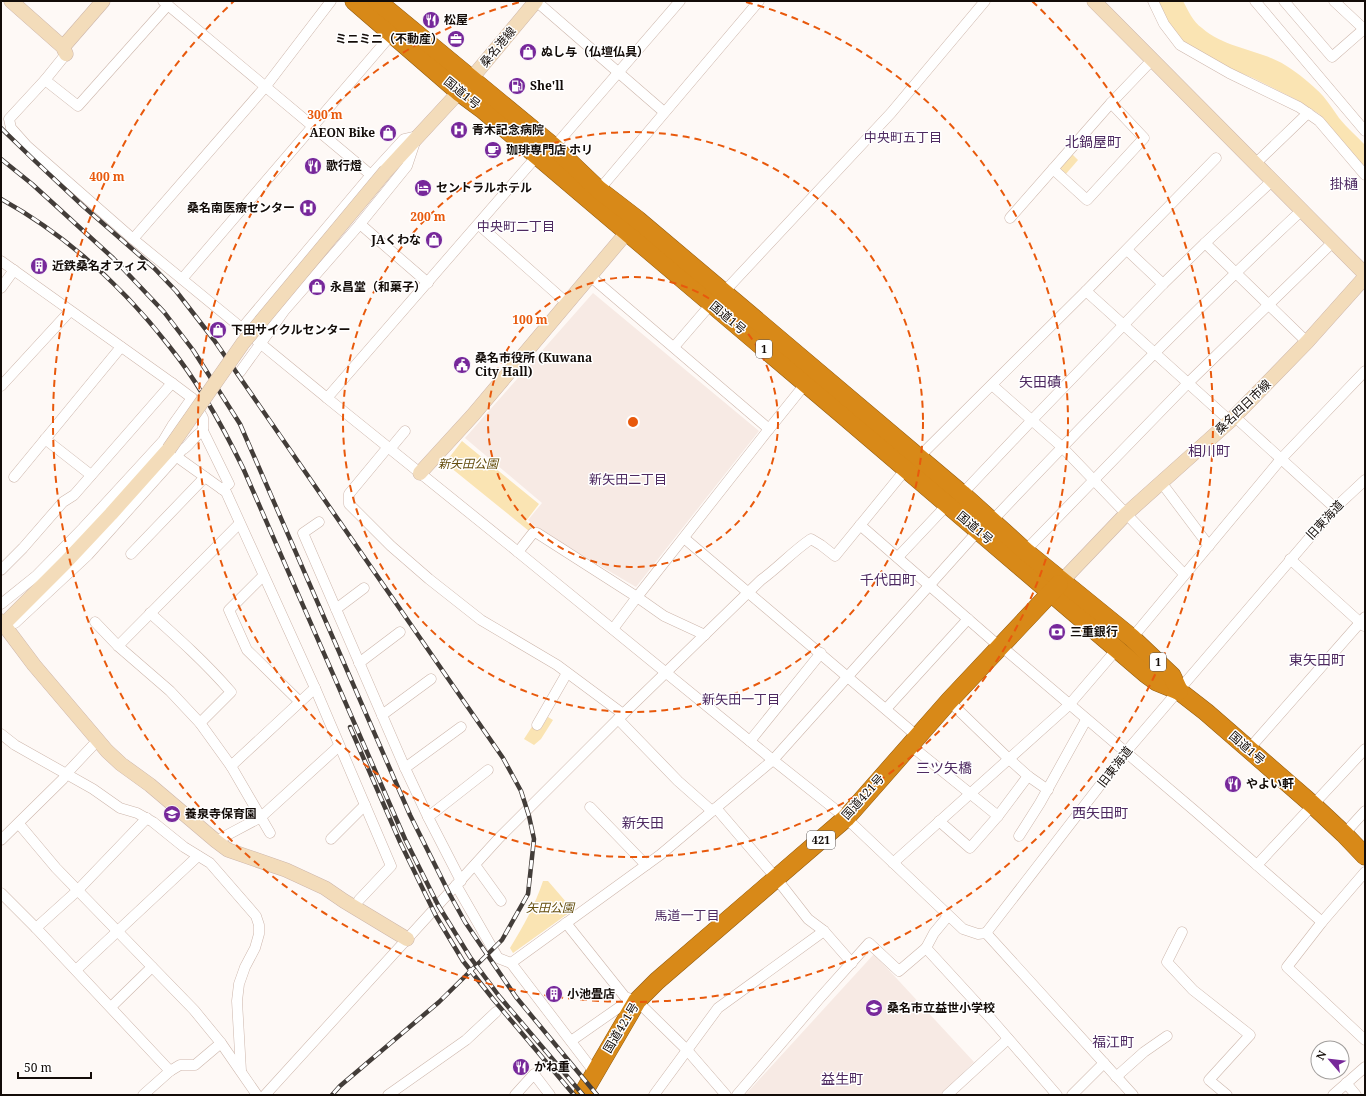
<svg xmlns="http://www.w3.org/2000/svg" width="1366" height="1096" font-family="'Noto Serif','Noto Sans JP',serif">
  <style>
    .built { fill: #f7eae4 }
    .green { fill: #fae4b3 }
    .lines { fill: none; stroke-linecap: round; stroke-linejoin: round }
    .street-casing { stroke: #cdb6ab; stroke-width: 11 }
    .secondary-casing { stroke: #cdb6ab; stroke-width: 15 }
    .highway-casing { stroke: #935d12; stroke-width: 19 }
    .street { stroke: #fff; stroke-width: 10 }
    .secondary { stroke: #f3dcba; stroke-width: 14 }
    .highway { stroke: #d88918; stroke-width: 18 }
    .rail-casing { stroke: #433d39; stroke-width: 4.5 }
    .rail { stroke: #fff; stroke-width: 3; stroke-dasharray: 9; stroke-linecap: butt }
    .secondary-bridge-casing { stroke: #cdb6ab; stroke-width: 15; stroke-linecap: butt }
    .secondary-bridge { stroke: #f3dcba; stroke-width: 14 }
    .ring { fill: none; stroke: #e8590c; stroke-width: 2; stroke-dasharray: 7 5 }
    .labels { text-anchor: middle; stroke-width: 3; stroke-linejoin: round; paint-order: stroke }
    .shield { fill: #fff; stroke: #5a5552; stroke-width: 1 }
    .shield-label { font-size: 11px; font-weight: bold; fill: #130c08 }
    .poi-label { font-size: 12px; font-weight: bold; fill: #130c08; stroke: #fff; text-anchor: start }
    .street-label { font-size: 12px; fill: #130c08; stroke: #fff }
    .park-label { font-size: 12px; font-style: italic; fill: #644d0c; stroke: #fff }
    .neighbourhood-label { font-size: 13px; fill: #4e2a61; stroke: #fff }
    .quarter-label { font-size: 14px; fill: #4e2a61; stroke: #fff }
    .centre { fill: #e8590c; stroke: #fff; stroke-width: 2 }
    .ring-label { font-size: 12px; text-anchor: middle; font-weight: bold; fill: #e8590c; stroke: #fff; stroke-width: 3; stroke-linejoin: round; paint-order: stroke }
  </style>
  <rect width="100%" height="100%" fill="#fef9f6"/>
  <g class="built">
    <path d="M593 293 759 431 636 587 538 529 528 520 542 503 465 438Z"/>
    <path d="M874 954 974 1062 940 1095H745Z"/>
  </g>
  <g class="green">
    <path d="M1157 1H1183C1188 10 1193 22 1202 28 1226 49 1259 49 1285 65 1297 72 1314 86 1323 96 1329 103 1334 111 1339 118 1347 128 1357 136 1365 145V170L1319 114 1297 100 1253 78 1231 69 1183 42 1173 32Z"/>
    <path d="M1070 152 1078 160 1065 175 1056 167Z"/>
    <path d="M462 441 539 504 526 521 533 527 529 531 445 463Z"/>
    <path d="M548 717 553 720 541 739 534 745 524 739 533 725 540 730Z"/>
    <path d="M543 881H548L573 910 513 953 510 948C523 927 535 905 543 881Z"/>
  </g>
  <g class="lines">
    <g class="street-casing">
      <g id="street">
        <path d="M163 1 371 175"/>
        <path d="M536 1 664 112"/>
        <path d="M1153 1 1164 24 1180 45 1229 73 1299 107 1319 121 1365 175"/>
        <path d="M1255 1 1365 131"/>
        <path d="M1284 1 1332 57 1364 29"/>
        <path d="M1334 1 1365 30"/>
        <path d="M66 54 45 80 9 119 11 128 27 146 133 239 327 398 537 156"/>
        <path d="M45 80 78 106 168 5"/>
        <path d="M554 147 680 1"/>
        <path d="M1256 163 1308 113"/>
        <path d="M1053 169 1087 200 1144 138 1111 103 1153 59"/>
        <path d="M599 190 759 1"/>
        <path d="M1010 218 1111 103"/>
        <path d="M360 224 428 283"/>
        <path d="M479 225 567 303"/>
        <path d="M133 239 266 86 331 1"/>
        <path d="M1205 243 1307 342"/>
        <path d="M1127 250 1163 284"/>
        <path d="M1 261 172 383 192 398 203 418V431L229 484 222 489"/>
        <path d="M590 276 769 429 637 597 613 629"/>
        <path d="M182 279 392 34"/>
        <path d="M1 288 14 270"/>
        <path d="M1086 291 1230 421"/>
        <path d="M723 293 891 113 985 1"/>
        <path d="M674 347 711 304"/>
        <path d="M240 372 284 311 360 224 407 166 417 136 404 139 371 175 242 328"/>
        <path d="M992 385 1062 447 1184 574"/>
        <path d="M1 386 70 311"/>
        <path d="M327 398 518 552 773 760 846 818 963 929 978 934 986 933"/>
        <path d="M1235 417 1335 508"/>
        <path d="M769 429 806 383"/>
        <path d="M45 439 91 475"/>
        <path d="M388 447 349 494V504L391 546 429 579 481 620 557 665 623 714"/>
        <path d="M390 449 405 431"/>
        <path d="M177 457 226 492 315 688 391 866 359 900"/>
        <path d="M918 458 1086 291 1216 158"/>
        <path d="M14 477 121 347"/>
        <path d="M1161 482 1209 546"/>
        <path d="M962 494 1032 420 1163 284 1205 243 1273 180"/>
        <path d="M319 522 303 533 405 768 428 817"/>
        <path d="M991 522C1092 415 1195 310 1302 210"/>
        <path d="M860 525 1000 647"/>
        <path d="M684 538 917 736"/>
        <path d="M1025 551 1188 383 1333 242"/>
        <path d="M518 552 533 533H537L637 597 664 616 705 635"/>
        <path d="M131 554 205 477"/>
        <path d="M898 557 947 505"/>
        <path d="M1290 559 1364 626"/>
        <path d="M1 570 23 548 63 502 74 495 172 383"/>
        <path d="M263 576 229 610 247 650 300 702"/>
        <path d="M1 604 36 576 83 528 141 465 163 441 172 426 192 398"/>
        <path d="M336 609 364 588"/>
        <path d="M150 613C178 638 206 663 231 692L200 723"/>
        <path d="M95 622 118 646 170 691 200 723 231 766 270 833"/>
        <path d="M15 623 88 555 182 450C191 445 193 436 203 431"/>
        <path d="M1132 638 1281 459 1365 371"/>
        <path d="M118 646 239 524"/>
        <path d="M1001 646 1195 811 1322 922"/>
        <path d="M359 663 400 632"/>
        <path d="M886 709 968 619"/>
        <path d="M382 715 431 679"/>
        <path d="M618 719 678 781 712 811"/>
        <path d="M537 725 567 673"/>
        <path d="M1 734 15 745 93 789 120 808 137 813 153 822 184 847 210 863 256 916 259 925V934L255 948 245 967 239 984 237 1001 241 1071"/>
        <path d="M750 741 821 653"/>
        <path d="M910 745 998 816"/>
        <path d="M1249 749 1365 617"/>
        <path d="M231 766 315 688"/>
        <path d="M405 768 461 727"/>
        <path d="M1028 776 1048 790"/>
        <path d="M590 807 646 865"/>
        <path d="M716 808 776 878 808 919 824 931 852 963"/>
        <path d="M939 821 970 848 998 816 1028 776 1009 759 949 701"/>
        <path d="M19 824 56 868 194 1010 221 1043 257 1095"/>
        <path d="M1344 834 1365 811"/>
        <path d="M1019 836 1040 803 1086 720"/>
        <path d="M331 839 365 805"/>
        <path d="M1 840 63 779 66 774 98 740"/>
        <path d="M216 841 261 817 339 746"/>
        <path d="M893 863 1069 705 1117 649"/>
        <path d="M475 865 501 901"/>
        <path d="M1257 865 1365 749"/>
        <path d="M1365 872 1322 922 1287 967 1365 1040"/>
        <path d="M461 881 428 817 488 770"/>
        <path d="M456 885 498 958 511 963 595 1073"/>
        <path d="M1 893 36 928 170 1071"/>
        <path d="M948 916 934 933 926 948 992 1020 1057 1095"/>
        <path d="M566 923 625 997 637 1001 687 1050 726 1095"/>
        <path d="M36 928 77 891 147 818"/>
        <path d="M1182 932 1167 962 1193 990 1250 1035 1209 1080 1227 1095"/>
        <path d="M986 933 1125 753 1335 508 1365 480"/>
        <path d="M986 933 1133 1095"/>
        <path d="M511 963 660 855 773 760 978 531"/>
        <path d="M76 970 198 856"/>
        <path d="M111 1007 152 967"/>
        <path d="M571 1041 621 1006H634"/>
        <path d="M1116 1077 1144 1052 1167 1036"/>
        <path d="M1346 1083 1356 1095"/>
        <path d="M143 1095 170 1071 180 1065H195L221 1043"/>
        <path d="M265 1095 499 838 618 719 761 580C779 567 793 551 811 539L821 545 835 556 906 469"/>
        <path d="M388 1095 466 1040 496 1012"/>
        <path d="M515 1095 534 1074 550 1095"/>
        <path d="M654 1095 718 1008 824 931"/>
        <path d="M737 1095 819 999 869 943 899 971 926 948"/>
        <path d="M947 1095 1008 1039"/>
        <path d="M1072 1095 1104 1063"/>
        <path d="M1333 1095 1365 1067"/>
      </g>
    </g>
    <g class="secondary-casing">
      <g id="secondary">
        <path d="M11 1 63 47 66 54"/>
        <path d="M1094 1 1365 274"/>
        <path d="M63 47 103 1"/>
        <path d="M386 171 471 79 536 1"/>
        <path d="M420 473 473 415 633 225"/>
        <path d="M1062 581 1126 514 1230 421 1307 342 1365 277"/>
        <path d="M1 621 34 665 107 751 121 764 150 785 216 841 228 850 286 870 325 888 344 901 407 939"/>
        <path d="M1 627 66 562 111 514 169 449"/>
      </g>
    </g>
    <g class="highway-casing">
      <g id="highway">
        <path d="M354 1 459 92 482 109 844 416 1146 674 1157 682 1179 691 1206 712 1313 805 1344 834 1365 856"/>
        <path d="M377 1 554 147 599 190 638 220 962 494 1025 551 1132 638 1172 676 1179 691"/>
        <path d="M582 1095 637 1001 657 981 846 818 949 701 1059 584"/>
      </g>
    </g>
    <use href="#street" class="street"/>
    <use href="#secondary" class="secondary"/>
    <use href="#highway" class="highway"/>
    <g class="rail-casing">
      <g id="rail">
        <path d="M1 128 35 161 83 206 154 268 176 291 214 340 503 758 521 791 529 816 534 839 528 894 502 940 439 1002 340 1086 332 1095"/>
        <path d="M1 159 32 184 113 258 164 312 193 350 240 424 410 815 449 893 465 922 516 997 597 1095"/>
        <path d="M1 199C66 235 123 287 169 346 199 383 222 425 243 468L405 839 438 905 470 957 499 996 583 1095"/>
        <path d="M350 727 400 842 436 916 463 961 493 999 574 1095"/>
      </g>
    </g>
    <use href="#rail" class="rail"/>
    <g class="secondary-bridge-casing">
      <path id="secondary-bridge" d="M169 449 243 343 386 171"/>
    </g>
    <use href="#secondary-bridge" class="secondary-bridge"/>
  </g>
  <g class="ring">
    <circle cx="633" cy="422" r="145"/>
    <circle cx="633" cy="422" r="290"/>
    <path d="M746 2A435 435 0 1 1 520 2"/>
    <path d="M1032 1A580 580 0 1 1 234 1"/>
  </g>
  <defs>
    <g id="restaurant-disc" transform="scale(0.9)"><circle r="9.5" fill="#77289a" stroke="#fff"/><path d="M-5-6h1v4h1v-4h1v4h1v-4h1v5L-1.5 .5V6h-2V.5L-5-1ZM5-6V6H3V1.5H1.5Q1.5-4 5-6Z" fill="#fff"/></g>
    <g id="office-disc" transform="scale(0.9)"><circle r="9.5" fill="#77289a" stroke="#fff"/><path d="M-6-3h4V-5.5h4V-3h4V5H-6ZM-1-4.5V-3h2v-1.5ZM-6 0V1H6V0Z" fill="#fff"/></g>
    <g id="shop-disc" transform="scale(0.9)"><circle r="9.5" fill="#77289a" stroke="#fff"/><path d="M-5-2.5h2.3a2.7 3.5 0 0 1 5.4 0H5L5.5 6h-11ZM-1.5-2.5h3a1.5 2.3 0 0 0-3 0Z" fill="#fff"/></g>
    <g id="fuel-disc" transform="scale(0.9)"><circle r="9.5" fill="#77289a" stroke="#fff"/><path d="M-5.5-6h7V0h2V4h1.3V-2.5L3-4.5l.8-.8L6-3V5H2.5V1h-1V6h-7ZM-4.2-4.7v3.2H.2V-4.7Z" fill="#fff"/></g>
    <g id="hospital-disc" transform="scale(0.9)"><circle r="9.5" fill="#77289a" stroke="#fff"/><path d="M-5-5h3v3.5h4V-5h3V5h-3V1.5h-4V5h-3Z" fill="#fff"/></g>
    <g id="cafe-disc" transform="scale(0.9)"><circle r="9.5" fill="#77289a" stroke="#fff"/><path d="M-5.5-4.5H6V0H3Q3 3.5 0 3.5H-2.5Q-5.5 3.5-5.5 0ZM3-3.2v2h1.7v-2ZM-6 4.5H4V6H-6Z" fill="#fff"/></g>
    <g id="hotel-disc" transform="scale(0.9)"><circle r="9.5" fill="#77289a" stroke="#fff"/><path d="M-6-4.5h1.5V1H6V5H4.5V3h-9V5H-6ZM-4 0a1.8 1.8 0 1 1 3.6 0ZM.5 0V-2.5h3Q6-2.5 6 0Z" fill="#fff"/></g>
    <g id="building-disc" transform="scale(0.9)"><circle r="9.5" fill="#77289a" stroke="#fff"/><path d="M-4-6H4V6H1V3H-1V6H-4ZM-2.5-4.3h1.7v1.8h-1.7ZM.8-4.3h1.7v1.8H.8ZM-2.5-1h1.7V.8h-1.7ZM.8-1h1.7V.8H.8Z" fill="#fff"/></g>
    <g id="civic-disc" transform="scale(0.9)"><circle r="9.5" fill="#77289a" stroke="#fff"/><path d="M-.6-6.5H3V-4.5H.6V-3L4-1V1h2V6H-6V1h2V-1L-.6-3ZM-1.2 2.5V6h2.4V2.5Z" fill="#fff"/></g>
    <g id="bank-disc" transform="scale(0.9)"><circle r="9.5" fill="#77289a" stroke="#fff"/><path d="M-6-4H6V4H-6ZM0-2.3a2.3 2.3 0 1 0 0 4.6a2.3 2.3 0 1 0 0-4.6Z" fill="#fff"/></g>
    <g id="school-disc" transform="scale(0.9)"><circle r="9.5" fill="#77289a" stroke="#fff"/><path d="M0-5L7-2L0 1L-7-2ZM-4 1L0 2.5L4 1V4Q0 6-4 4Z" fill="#fff"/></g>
  </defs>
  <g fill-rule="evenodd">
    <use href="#restaurant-disc" x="431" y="20"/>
    <use href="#office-disc" x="456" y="39"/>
    <use href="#shop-disc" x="528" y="52"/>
    <use href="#fuel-disc" x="517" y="86"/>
    <use href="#hospital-disc" x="459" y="130"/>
    <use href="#shop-disc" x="388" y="133"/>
    <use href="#cafe-disc" x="493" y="150"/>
    <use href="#restaurant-disc" x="313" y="166"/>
    <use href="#hotel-disc" x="423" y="188"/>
    <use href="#hospital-disc" x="308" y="208"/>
    <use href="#shop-disc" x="434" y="240"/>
    <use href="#building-disc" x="39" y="266"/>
    <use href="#shop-disc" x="317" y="287"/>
    <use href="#shop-disc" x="218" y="330"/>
    <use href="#civic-disc" x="462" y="365"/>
    <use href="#bank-disc" x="1057" y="632"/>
    <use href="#restaurant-disc" x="1233" y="784"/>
    <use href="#school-disc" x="172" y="814"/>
    <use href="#building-disc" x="554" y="994"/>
    <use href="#school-disc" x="874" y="1008"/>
    <use href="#restaurant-disc" x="521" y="1067"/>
  </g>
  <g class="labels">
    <g class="shield">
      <rect x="756" y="340" width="16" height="18" rx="3"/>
      <rect x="1150" y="653" width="16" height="18" rx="3"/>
      <rect x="807" y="831" width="28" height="18" rx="3"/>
    </g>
    <g class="shield-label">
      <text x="764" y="353">1</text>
      <text x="1158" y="666">1</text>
      <text x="821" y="844">421</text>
    </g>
    <g class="poi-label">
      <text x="444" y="24">松屋</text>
      <text x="443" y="43" text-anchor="end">ミニミニ（不動産）</text>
      <text x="541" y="56">ぬし与（仏壇仏具）</text>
      <text x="530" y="90">She'll</text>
      <text x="472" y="134">青木記念病院</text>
      <text x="375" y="137" text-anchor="end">AEON Bike</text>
      <text x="506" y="154">珈琲専門店 ホリ</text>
      <text x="326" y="170">歌行燈</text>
      <text x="436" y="192">セントラルホテル</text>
      <text x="295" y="212" text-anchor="end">桑名南医療センター</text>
      <text x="421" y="244" text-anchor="end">JAくわな</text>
      <text x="52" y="270">近鉄桑名オフィス</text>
      <text x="330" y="291">永昌堂（和菓子）</text>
      <text x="231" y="334">下田サイクルセンター</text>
      <text x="475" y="362">桑名市役所 (Kuwana<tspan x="475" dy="14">City Hall)</tspan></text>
      <text x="1070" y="636">三重銀行</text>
      <text x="1246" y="788">やよい軒</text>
      <text x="185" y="818">養泉寺保育園</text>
      <text x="567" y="998">小池畳店</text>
      <text x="887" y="1012">桑名市立益世小学校</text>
      <text x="534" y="1071">かね重</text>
    </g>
    <g class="street-label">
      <text transform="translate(498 47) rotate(-50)" y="4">桑名港線</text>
      <text transform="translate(462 93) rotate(39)" y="4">国道1号</text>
      <text transform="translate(728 318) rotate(40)" y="4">国道1号</text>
      <text transform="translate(1243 407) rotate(-44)" y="4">桑名四日市線</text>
      <text transform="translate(1325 520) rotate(-47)" y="4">旧東海道</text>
      <text transform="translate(975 528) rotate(40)" y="4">国道1号</text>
      <text transform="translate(1247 748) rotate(41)" y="4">国道1号</text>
      <text transform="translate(1115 767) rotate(-52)" y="4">旧東海道</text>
      <text transform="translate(863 797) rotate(-48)" y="4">国道421号</text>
      <text transform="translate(621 1028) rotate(-59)" y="4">国道421号</text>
    </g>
    <g class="park-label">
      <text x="468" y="468">新矢田公園</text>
      <text x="550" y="912">矢田公園</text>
    </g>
    <g class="neighbourhood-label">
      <text x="903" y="142">中央町五丁目</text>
      <text x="516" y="231">中央町二丁目</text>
      <text x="628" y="484">新矢田二丁目</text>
      <text x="741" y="704">新矢田一丁目</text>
      <text x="687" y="920">馬道一丁目</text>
    </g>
    <g class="quarter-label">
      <text x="1093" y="147">北鍋屋町</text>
      <text x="1344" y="189">掛樋</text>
      <text x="1040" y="387">矢田磧</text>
      <text x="1209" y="456">相川町</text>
      <text x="888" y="585">千代田町</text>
      <text x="1317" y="665">東矢田町</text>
      <text x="944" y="773">三ツ矢橋</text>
      <text x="1100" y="818">西矢田町</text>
      <text x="643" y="828">新矢田</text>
      <text x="1113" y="1047">福江町</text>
      <text x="842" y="1084">益生町</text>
    </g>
  </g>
  <circle cx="633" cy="422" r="6" class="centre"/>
  <g class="ring-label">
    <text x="325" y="119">300 m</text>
    <text x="107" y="181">400 m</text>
    <text x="428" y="221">200 m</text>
    <text x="530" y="324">100 m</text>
  </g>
  <rect width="1366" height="1096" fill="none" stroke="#130c08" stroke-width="4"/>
  <g transform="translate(1330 1060) rotate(298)"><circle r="19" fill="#ffffff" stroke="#a19e9c"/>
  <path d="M0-3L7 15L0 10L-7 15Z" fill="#77289a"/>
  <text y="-6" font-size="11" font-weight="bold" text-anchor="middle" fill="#130c08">N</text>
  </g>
  <path d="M18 1072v6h73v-6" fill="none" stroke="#130c08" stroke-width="2"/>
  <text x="24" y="1072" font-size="12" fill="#130c08" stroke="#ffffff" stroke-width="3" paint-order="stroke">50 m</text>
</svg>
